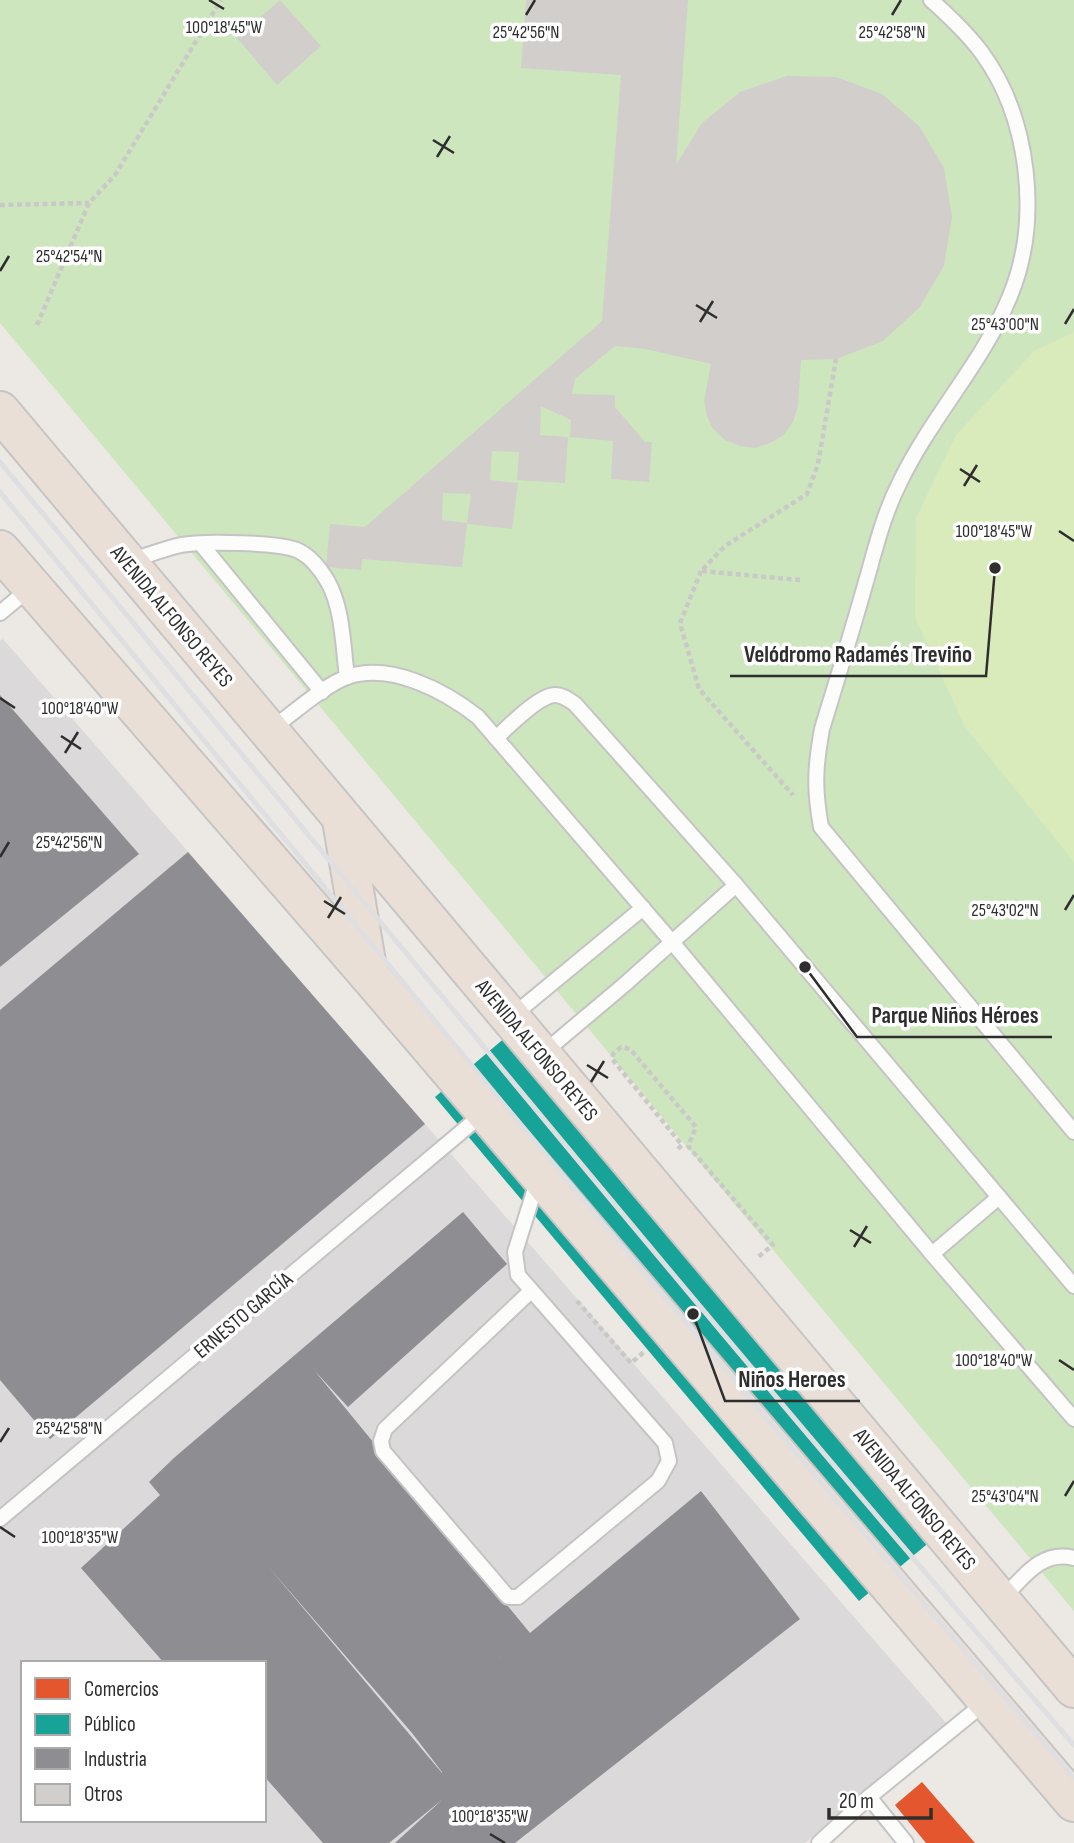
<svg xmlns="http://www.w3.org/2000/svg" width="1074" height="1843" font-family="'Sofia Sans Condensed',sans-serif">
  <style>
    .industrial { fill: #dcd9db; fill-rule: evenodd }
    .green { fill: #cee6be }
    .pitch { fill: #d9eabb }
    .shops { fill: #e4572e }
    .public { fill: #17a398 }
    .industry { fill: #8d8d92; fill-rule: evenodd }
    .building { fill: #d1cecb; fill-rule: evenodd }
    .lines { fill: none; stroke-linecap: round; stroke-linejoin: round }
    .lane-casing { stroke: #c5c4c5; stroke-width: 18 }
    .highway-casing { stroke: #c6c5c4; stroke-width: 42 }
    .path { stroke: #c9c9c8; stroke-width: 4.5; stroke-dasharray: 5 3.5; stroke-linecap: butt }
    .lane { stroke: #fcfcfb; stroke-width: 14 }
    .highway { stroke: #eadfd6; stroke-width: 38 }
    .rail { stroke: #dfdfe1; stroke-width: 5 }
    .ticks { fill: none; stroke: #2e2e2e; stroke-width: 2.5 }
    .labels { text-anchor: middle; stroke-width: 7; stroke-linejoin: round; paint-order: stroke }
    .street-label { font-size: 21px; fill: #2e2e2e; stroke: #fff }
    .ticks-label { font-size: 18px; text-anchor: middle; fill: #2e2e2e; stroke: #fff; stroke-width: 7; stroke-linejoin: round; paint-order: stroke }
    .leader { fill: none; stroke: #2e2e2e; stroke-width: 2.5 }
    .callout-dot { fill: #2e2e2e; stroke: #fff; stroke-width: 2.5 }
    .callout-label { font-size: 23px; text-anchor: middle; font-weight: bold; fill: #2e2e2e; stroke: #fff; stroke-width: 7; stroke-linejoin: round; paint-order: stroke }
  </style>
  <rect width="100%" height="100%" fill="#ece8e4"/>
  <path class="industrial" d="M3 639 948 1725 805 1843H0V641ZM23 1663H264V1820H23Z"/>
  <path class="green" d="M0 0H1074V1611L0 323Z"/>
  <path class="pitch" d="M1074 332V862L965 727 915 617 916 518 956 435 1034 351Z"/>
  <path class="shops" d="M922 1782 975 1843H926L895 1805Z"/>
  <path class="public" d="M526 1020 950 1525 859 1601 435 1097Z"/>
  <g class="industry">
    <path d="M0 695 139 854 0 967Z"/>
    <path d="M188 852 425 1124 50 1439 0 1380V1010Z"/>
    <path d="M463 1212 507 1264 348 1407 314 1370 530 1633 500 1658 701 1491 800 1619 515 1843H395L443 1799 389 1843H323L264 1776V1663H164L81 1568 160 1495 149 1482 175 1457ZM267 1565 412 1733 442 1772V1773Z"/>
  </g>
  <g class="building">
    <path d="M280 0 321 46 277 85 237 38Z"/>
    <path d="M526 0H688L676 165 702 123 740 92 787 76 836 77 882 94 919 126 944 168 952 217 944 266 919 308 883 341 836 359 801 360 798 406 793 422 784 435 770 443 755 448 740 446 725 440 713 429 707 416 704 401 711 364 646 349 615 346 575 379 572 394 615 395V407L645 442H652L649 482 611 479 613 441 570 437 571 420 541 406 540 435 568 437 565 483 517 480 519 452 492 451 490 480 518 483 512 529 467 524 462 567 362 559 361 570 326 567 330 524 365 527 602 321 621 75 521 68ZM443 493 471 494 467 523 442 520Z"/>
  </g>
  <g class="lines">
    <g class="lane-casing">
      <g id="lane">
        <path d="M931 0C949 16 968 34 982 53 1030 119 1041 221 1010 296 983 363 931 417 900 482 882 517 874 555 863 592 850 638 836 683 822 729 815 768 814 788 821 827L1074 1132"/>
        <path d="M201 544 322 692"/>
        <path d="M129 561C146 556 163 549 181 545 201 541 281 542 299 551 311 557 321 570 328 582 343 609 343 647 347 677"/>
        <path d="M0 613 30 588"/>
        <path d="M270 730C291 715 323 686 347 677 391 662 445 691 478 717L672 942 932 1254 1074 1419"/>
        <path d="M496 738C508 727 539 695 555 695 563 695 569 700 575 704L736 885 1074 1286"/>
        <path d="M511 1017 643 908"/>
        <path d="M542 1054 624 985 736 885"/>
        <path d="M932 1254 999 1197"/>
        <path d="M531 1291 385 1429 381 1441 383 1451 508 1597H518L658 1481 669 1461 665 1443 518 1275 515 1252 538 1179"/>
        <path d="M0 1519 485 1112"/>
        <path d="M1001 1600C1022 1579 1041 1549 1074 1558"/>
        <path d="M869 1797 906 1843"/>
        <path d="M819 1843 869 1797 987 1701"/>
      </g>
    </g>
    <g class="highway-casing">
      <g id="highway">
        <path d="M0 411 1074 1688"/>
        <path d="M0 550 368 974 1074 1802"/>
        <path d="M342 820 368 974"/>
      </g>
    </g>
    <g class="path">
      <path d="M0 205 89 203"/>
      <path d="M37 325 89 203 115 175 221 0"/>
      <path d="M701 571 680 623 699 689 793 795"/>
      <path d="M800 580 701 571 725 546 807 494 818 464 836 359"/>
      <path d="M678 1149 682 1145 612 1059 613 1054 621 1047 630 1049 696 1127 688 1146 773 1245 758 1257"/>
      <path d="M577 1301 631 1363 644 1352"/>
    </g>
    <use href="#lane" class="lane"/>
    <use href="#highway" class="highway"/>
    <g class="rail">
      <path d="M0 462C356 891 708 1324 1074 1745"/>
      <path d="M0 492C354 924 708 1356 1074 1778"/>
    </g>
  </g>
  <path class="ticks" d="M209 0 224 9M526 15 535 0M892 15 901 0M433 140 454 153M437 157 450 136M0 271 9 256M696 305 717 318M700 322 713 301M1065 324 1074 309M960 469 980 482M964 486 977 465M1059 531 1074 541M0 698 15 708M61 736 81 749M65 753 78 732M0 857 9 842M324 901 345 914M1065 910 1074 895M328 918 341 897M587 1065 608 1078M591 1082 604 1061M850 1230 871 1243M854 1247 867 1226M1059 1360 1074 1370M0 1442 9 1428M1065 1496 1074 1481M0 1527 15 1537M490 1834 505 1843"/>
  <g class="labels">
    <g class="street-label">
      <text transform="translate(172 616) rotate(50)" y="7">AVENIDA ALFONSO REYES</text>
      <text transform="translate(537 1050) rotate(50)" y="7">AVENIDA ALFONSO REYES</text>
      <text transform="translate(243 1315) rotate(-40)" y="7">ERNESTO GARCÍA</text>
      <text transform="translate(915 1499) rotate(50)" y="7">AVENIDA ALFONSO REYES</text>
    </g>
  </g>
  <g class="ticks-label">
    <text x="224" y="33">100°18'45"W</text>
    <text x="526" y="38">25°42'56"N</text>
    <text x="892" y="38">25°42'58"N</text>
    <text x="69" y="262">25°42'54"N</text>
    <text x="1005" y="330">25°43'00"N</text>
    <text x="994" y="537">100°18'45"W</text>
    <text x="80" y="714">100°18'40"W</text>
    <text x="69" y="848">25°42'56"N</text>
    <text x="1005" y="916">25°43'02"N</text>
    <text x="994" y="1366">100°18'40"W</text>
    <text x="69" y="1434">25°42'58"N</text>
    <text x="1005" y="1502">25°43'04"N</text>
    <text x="80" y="1543">100°18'35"W</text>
    <text x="490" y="1822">100°18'35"W</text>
  </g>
  <path class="leader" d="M995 568L986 676H730M805 967L857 1037H1052M693 1314L725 1401H860"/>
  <g class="callout-dot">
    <circle cx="995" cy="568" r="7"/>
    <circle cx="805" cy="967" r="7"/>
    <circle cx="693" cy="1314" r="7"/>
  </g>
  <g class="callout-label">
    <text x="858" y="662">Velódromo Radamés Treviño</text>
    <text x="955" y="1023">Parque Niños Héroes</text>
    <text x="792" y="1387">Niños Heroes</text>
  </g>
  <rect x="21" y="1661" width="245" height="161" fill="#ffffff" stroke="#ababab" stroke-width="2"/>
  <rect x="35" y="1678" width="35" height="21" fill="#e4572e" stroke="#ababab" stroke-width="2"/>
  <text x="84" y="1696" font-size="21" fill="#2e2e2e">Comercios</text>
  <rect x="35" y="1714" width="35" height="21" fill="#17a398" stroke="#ababab" stroke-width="2"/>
  <text x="84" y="1731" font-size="21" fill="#2e2e2e">Público</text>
  <rect x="35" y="1748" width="35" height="21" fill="#8d8d92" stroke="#ababab" stroke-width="2"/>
  <text x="84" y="1766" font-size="21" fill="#2e2e2e">Industria</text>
  <rect x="35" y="1784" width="35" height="21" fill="#d1cecb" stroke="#ababab" stroke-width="2"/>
  <text x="84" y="1801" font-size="21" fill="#2e2e2e">Otros</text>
  <path d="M829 1808v10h102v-10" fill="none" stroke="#2e2e2e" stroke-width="3.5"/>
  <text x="839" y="1808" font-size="21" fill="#2e2e2e" stroke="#ffffff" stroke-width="5" paint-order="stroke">20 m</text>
</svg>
